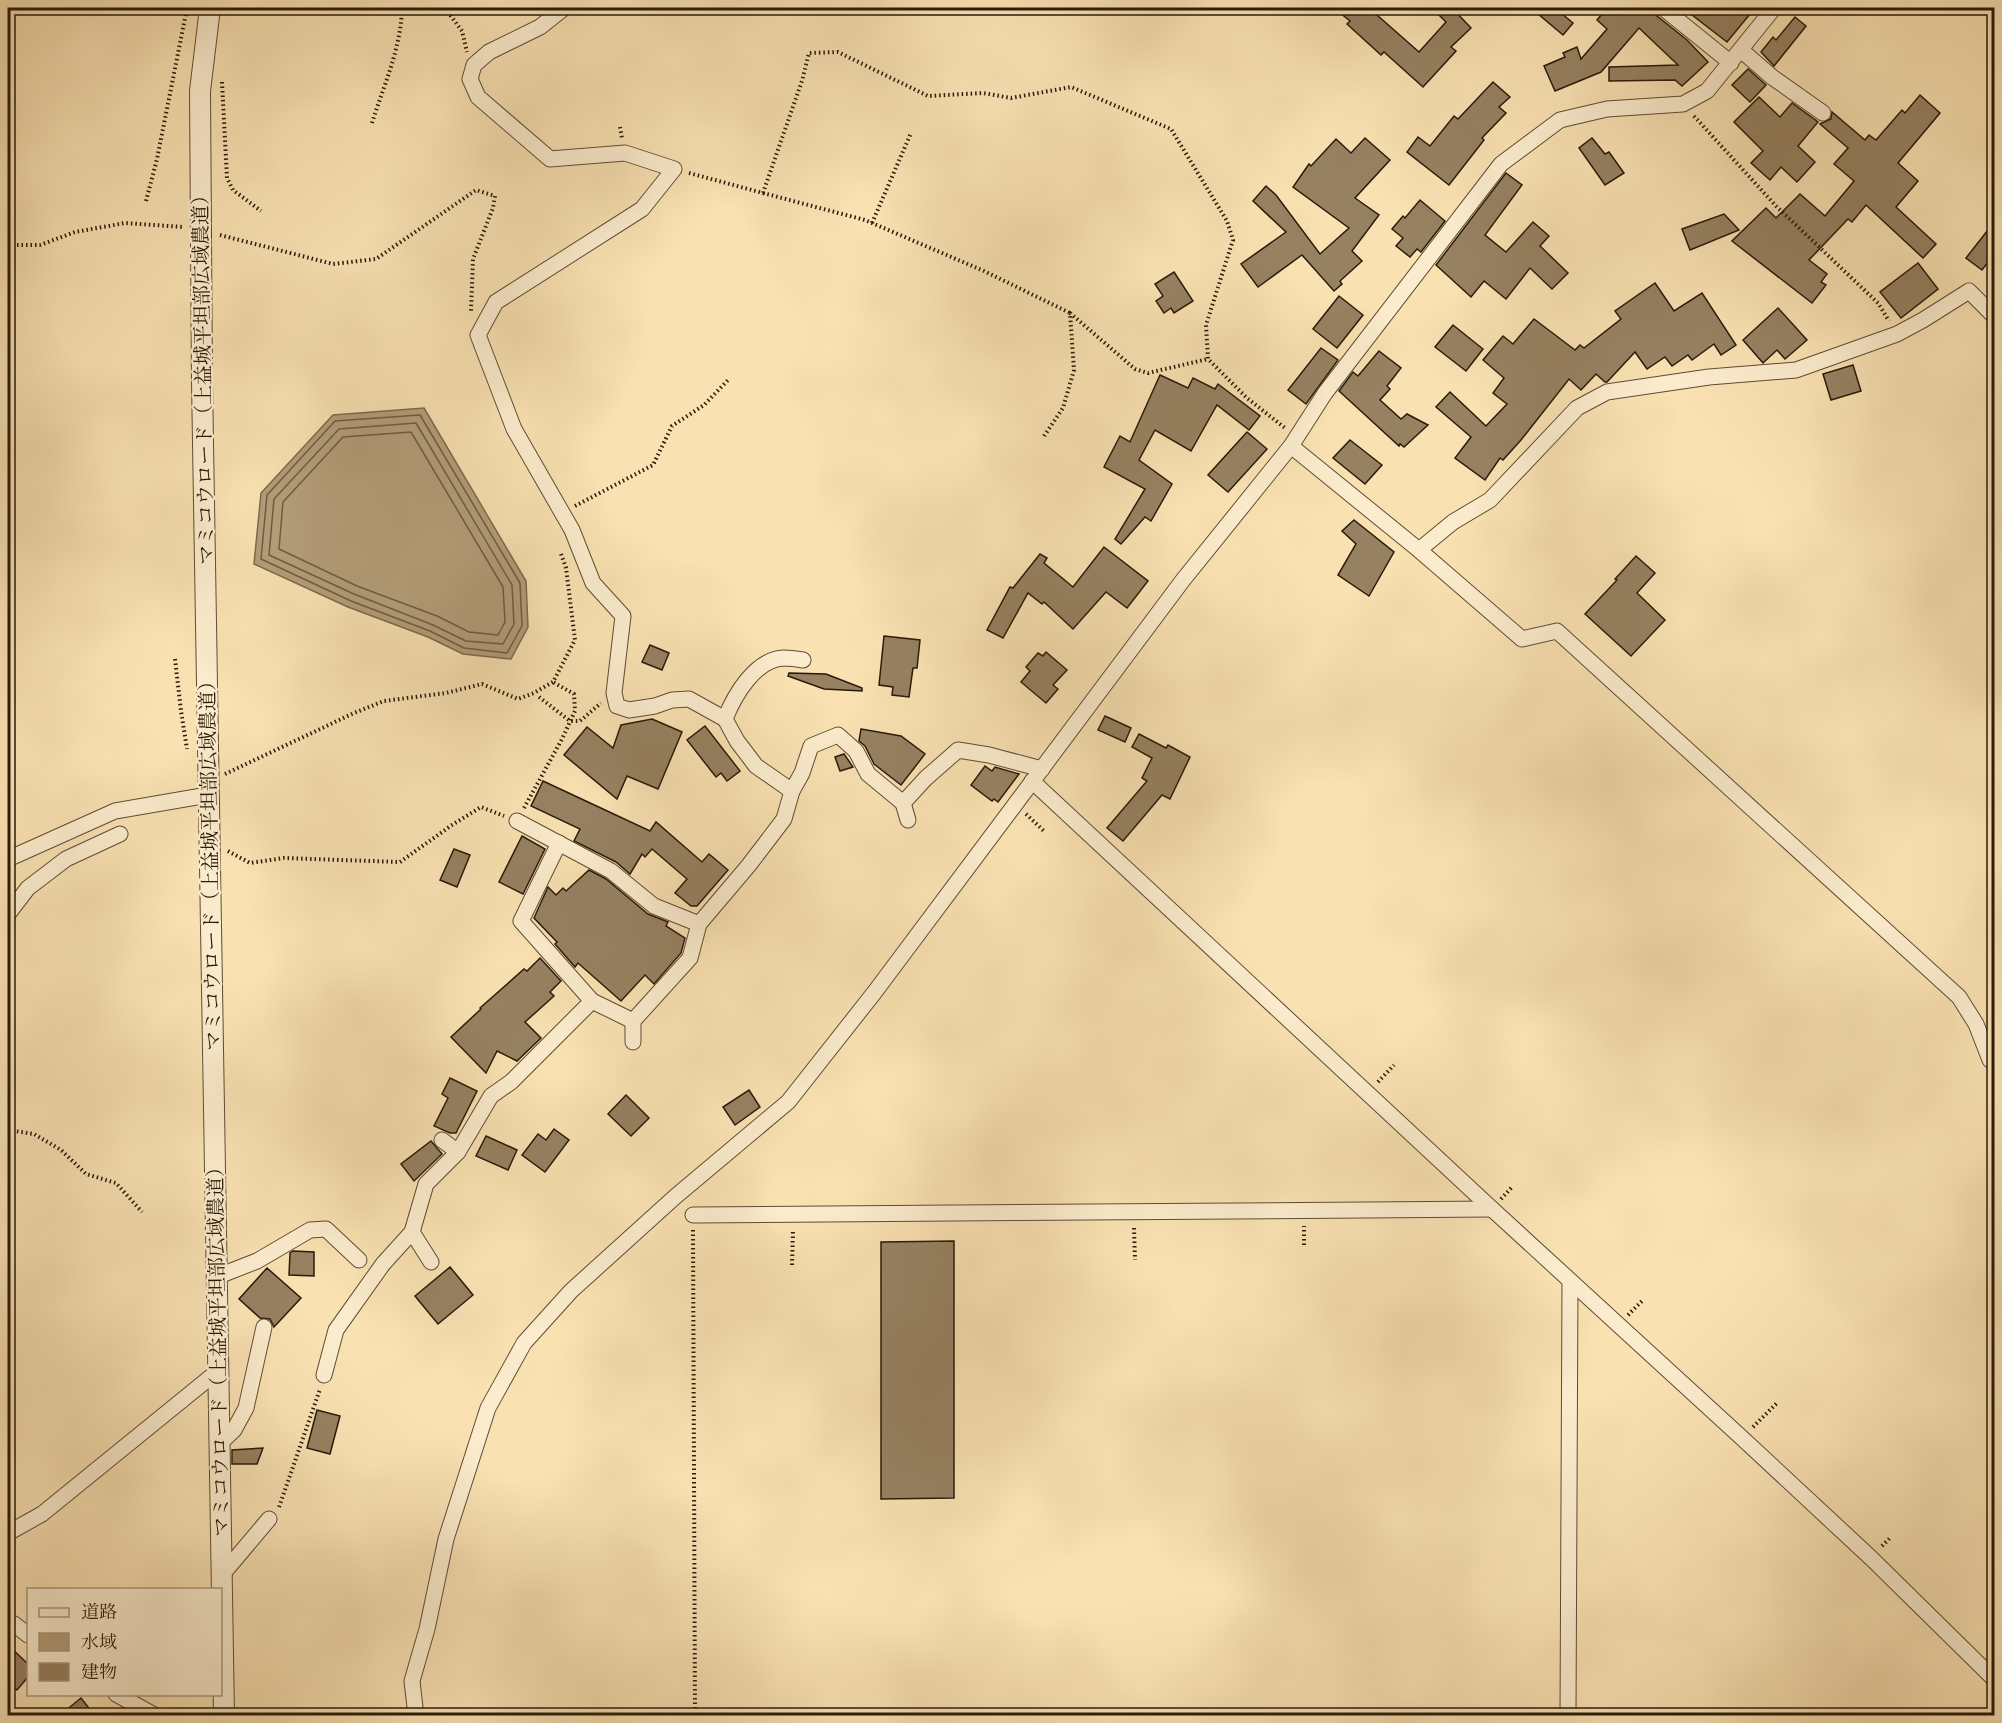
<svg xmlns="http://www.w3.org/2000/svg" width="2002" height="1723" font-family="'Gentium Book Plus','Noto Serif JP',serif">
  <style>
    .water { fill: #b39d79; stroke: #7c694c; stroke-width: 1.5 }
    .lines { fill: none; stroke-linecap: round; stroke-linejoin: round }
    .shore { stroke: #6e5c41; stroke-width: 1.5 }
    .building { fill: #968161; stroke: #2a1a09; stroke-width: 1.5 }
    .minor-casing { stroke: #5e4c33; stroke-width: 17 }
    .tertiary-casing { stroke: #5e4c33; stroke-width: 22 }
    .path { stroke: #2a1a09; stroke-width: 4; stroke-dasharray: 1.5 3; stroke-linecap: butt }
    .minor { stroke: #fbeccd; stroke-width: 15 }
    .tertiary { stroke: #fbeccd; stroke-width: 20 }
    .labels { text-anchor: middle; stroke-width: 4.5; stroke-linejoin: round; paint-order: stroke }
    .street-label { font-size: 20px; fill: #2a1a09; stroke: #fbeccd }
  </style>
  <rect width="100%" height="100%" fill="#f9e1b2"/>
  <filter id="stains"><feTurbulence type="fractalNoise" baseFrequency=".00333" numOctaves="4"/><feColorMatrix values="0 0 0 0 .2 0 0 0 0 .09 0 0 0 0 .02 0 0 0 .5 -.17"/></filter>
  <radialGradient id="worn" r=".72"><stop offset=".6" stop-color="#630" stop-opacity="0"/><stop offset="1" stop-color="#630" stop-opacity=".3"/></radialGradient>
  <path class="water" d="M424 408 526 581 528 627 511 659 463 654 428 637 348 607 254 564 261 493 333 415Z"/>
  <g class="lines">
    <g class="shore">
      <path d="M420 415 520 583 522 626 507 653 464 648 430 631 351 601 261 559 267 495 335 421Z"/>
      <path d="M416 423 512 585 514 624 503 644 466 641 433 625 354 594 269 555 274 499 339 429Z"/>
      <path d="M411 432 503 587 505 622 498 635 469 632 437 616 357 586 279 549 283 502 343 437Z"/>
    </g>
  </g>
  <g class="building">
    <path d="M1334 8H1369L1419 52 1446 22 1432 8H1452L1471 28 1451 47 1456 51 1423 87 1384 52 1381 55 1347 24 1350 21Z"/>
    <path d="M1531 8H1555L1573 23 1563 35Z"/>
    <path d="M1607 8H1653L1657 16 1687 40 1708 62 1682 86 1675 80 1609 81V67L1678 65 1639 28 1601 72 1555 91 1544 66 1565 57 1563 53 1577 47 1581 59 1607 29 1597 20Z"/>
    <path d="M1683 8H1755L1727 42Z"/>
    <path d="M1795 17 1806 26 1774 66 1761 52 1773 37 1776 40Z"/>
    <path d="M1748 69 1766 85 1750 102 1732 85Z"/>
    <path d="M1493 82 1510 97 1499 107 1506 113 1482 138 1484 140 1449 185 1407 152 1418 137 1430 146 1454 116 1458 119Z"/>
    <path d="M1920 95 1940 113 1898 163 1918 181 1896 207 1936 244 1923 258 1866 205 1852 222 1848 219 1809 260 1827 274 1821 282 1826 285 1812 303 1732 241 1766 208 1776 218 1800 194 1825 216 1854 181 1834 164 1848 148 1820 124 1831 119 1832 112 1865 140 1869 135 1876 140 1902 110 1905 113Z"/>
    <path d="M1759 97 1780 117 1792 103 1818 122 1798 146 1815 162 1797 182 1781 167 1770 180 1751 163 1763 151 1734 122Z"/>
    <path d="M1365 138 1390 160 1355 198 1379 215 1352 251 1362 261 1340 281 1342 284 1334 291 1302 255 1258 287 1241 264 1286 232 1253 201 1266 186 1276 195 1320 254 1349 228 1293 187 1309 164 1311 166 1336 139 1351 153Z"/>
    <path d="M1592 138 1605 154 1609 152 1624 173 1605 185 1579 148Z"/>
    <path d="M1506 173 1522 185 1485 235 1506 252 1533 222 1549 236 1540 246 1568 273 1552 289 1530 268 1506 299 1484 281 1471 297 1436 265Z"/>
    <path d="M1420 200 1445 221 1421 252 1417 249 1410 257 1396 246 1403 238 1392 229 1403 216 1405 218Z"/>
    <path d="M1724 214 1739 230 1690 250 1682 229Z"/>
    <path d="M1995 221V253L1982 270 1966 258Z"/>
    <path d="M1918 263 1938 289 1901 318 1880 292Z"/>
    <path d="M1174 272 1193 301 1174 313 1171 308 1164 313 1156 301 1163 296 1155 284Z"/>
    <path d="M1655 283 1674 311 1702 293 1736 345 1721 355 1714 344 1692 360 1688 355 1672 366 1665 357 1647 369 1635 352 1607 382H1605L1596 374 1581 390 1569 379 1521 440 1503 460 1500 458 1485 480 1455 458 1471 437 1436 407 1450 392 1486 426 1507 404 1493 393 1504 378 1483 360 1503 336 1513 344 1534 319 1575 350 1580 345 1584 348 1621 319 1615 311Z"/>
    <path d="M1339 296 1363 315 1337 348 1313 329Z"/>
    <path d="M1778 308 1807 340 1785 359 1777 350 1763 363 1743 340Z"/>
    <path d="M1453 325 1483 349 1466 371 1435 347Z"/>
    <path d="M1321 348 1338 360 1306 404 1288 390Z"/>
    <path d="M1379 351 1401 368 1387 386 1390 389 1380 400 1401 419 1407 414 1428 425 1404 447 1400 444 1399 446 1339 391 1353 372 1358 376Z"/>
    <path d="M1853 365 1861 391 1831 400 1823 374Z"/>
    <path d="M1160 375 1188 388 1193 378 1215 389 1218 384 1260 416 1249 430 1217 405 1191 451 1155 430 1139 460 1172 484 1151 521 1145 517 1121 544 1115 539 1145 489 1104 467 1120 436 1130 442Z"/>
    <path d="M1247 432 1267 449 1228 492 1208 475Z"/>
    <path d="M1350 440 1382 465 1365 484 1333 458Z"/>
    <path d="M1354 520 1394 552 1369 596 1338 575 1356 544 1342 531Z"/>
    <path d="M1104 547 1148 581 1127 608 1106 592 1073 629 1044 602 1042 604 1028 593 1003 638 987 630 1010 587 1013 588 1040 554 1047 558 1044 563 1073 587Z"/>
    <path d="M1636 556 1655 573 1637 593 1665 620 1631 656 1585 614 1617 580 1615 579Z"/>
    <path d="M884 636 920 640 917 668H913L909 697 892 695 893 687 879 685Z"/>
    <path d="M650 645 669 653 662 670 642 662Z"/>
    <path d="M1046 652 1067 670 1053 685 1058 689 1046 703 1021 682 1030 671 1026 667 1038 653 1043 656Z"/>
    <path d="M789 673 826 674 862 688V691L824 689 788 676Z"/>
    <path d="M1105 716 1131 728 1125 742 1098 730Z"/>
    <path d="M652 719 682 732 658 789 627 776 617 799 564 755 587 727 613 748 621 725Z"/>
    <path d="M705 726 740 771 727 781 721 773 716 777 687 740Z"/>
    <path d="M861 729 901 736 925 754 901 785 874 764 865 746 859 741Z"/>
    <path d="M1139 734 1166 748 1168 745 1190 757 1170 799 1162 795 1123 841 1107 828 1147 781 1142 778 1152 758 1132 747Z"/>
    <path d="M844 754 853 767 840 771 835 757Z"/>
    <path d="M985 766 992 771 995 767 1019 774 998 802 994 799 992 801 971 785Z"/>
    <path d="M543 781 650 831 656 822 702 862 709 854 728 870 697 906H691L675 893 687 879 652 849 645 857 642 854 630 874 616 862 574 841 580 829 531 806Z"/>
    <path d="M522 836 545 849 523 894 499 882Z"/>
    <path d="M454 849 470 855 457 887 440 880Z"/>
    <path d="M589 870 606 879 648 914 668 922 666 926 685 938 681 953 654 984 645 975 621 1001 578 963 575 967 555 944 557 942 534 918 548 887 556 895 563 888 566 891Z"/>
    <path d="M540 958 561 981 550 992 554 996 525 1022 541 1038 517 1061 497 1051 486 1073 451 1037 481 1009 480 1008 524 969 527 971Z"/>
    <path d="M450 1078 477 1091 456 1133H450L434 1126 448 1098 442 1094Z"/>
    <path d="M749 1090 760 1107 735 1125 723 1107Z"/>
    <path d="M626 1095 649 1118 631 1136 608 1114Z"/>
    <path d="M554 1129 569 1140 545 1172 522 1155 538 1134 546 1140Z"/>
    <path d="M486 1136 517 1150 508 1170 476 1156Z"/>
    <path d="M431 1141 442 1154 414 1181 401 1164Z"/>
    <path d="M954 1241V1498L881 1499V1242Z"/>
    <path d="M293 1251 314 1252V1276L289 1275 290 1253Z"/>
    <path d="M450 1267 473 1295 438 1324 415 1296Z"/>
    <path d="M267 1268 301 1298 274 1327 270 1319 260 1318 239 1299Z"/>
    <path d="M317 1410 340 1416 330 1454 307 1448Z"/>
    <path d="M263 1448 257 1464H232V1450Z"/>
    <path d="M8 1645 28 1664V1677L17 1690 8 1682Z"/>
    <path d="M81 1698 95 1716H59Z"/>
  </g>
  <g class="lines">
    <g class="minor-casing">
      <g id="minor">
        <path d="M564 8 540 27 489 52 474 65 470 79 478 97 550 159 625 153 674 169 642 209 496 302 478 335 514 429 572 530 593 583 623 616 614 693 617 706 629 710 655 706 672 700 689 699 725 719 737 741 756 766 792 791 802 773 811 746 838 735 856 751 868 774 903 803 926 778 958 750 989 755 1042 769"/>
        <path d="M1663 8 1731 63"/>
        <path d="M1741 50 1772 77 1823 113"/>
        <path d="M1291 446 1419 550 1522 639 1557 631 1959 997 1976 1024 1990 1060 1994 1063"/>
        <path d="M1419 550 1453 522 1490 500 1577 408 1607 392 1709 377 1796 370 1897 334 1923 320 1969 291 1994 316"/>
        <path d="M725 719C734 696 755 659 784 658 790 658 797 659 803 660"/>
        <path d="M1032 781 1492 1209 1742 1438 1871 1558 1994 1679"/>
        <path d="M903 803 908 820"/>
        <path d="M517 821 611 871 654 906 699 924"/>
        <path d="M559 843 521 921 592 1001 633 1021"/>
        <path d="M8 859 115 811 208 795"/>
        <path d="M8 914 28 888 66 859 120 834"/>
        <path d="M633 1042V1021L690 958 699 924 749 865 784 819 792 791"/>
        <path d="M458 1152 491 1096 511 1082 592 1001"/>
        <path d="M693 1215 1492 1209"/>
        <path d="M412 1232 431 1262"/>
        <path d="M216 1277 257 1261 310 1230 326 1229 359 1260"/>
        <path d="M324 1375 336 1330 383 1264 412 1232 426 1184 458 1152 442 1140"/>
        <path d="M219 1444 234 1430 246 1408 264 1327"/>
        <path d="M8 1533 42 1514 218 1371"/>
        <path d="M221 1576 269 1519"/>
        <path d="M8 1628 14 1624 28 1635"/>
        <path d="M116 1694 156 1716"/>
        <path d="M416 1716 412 1681 427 1629 446 1539 488 1408 524 1343 571 1291 676 1196 788 1102 874 993 1183 580 1291 446 1325 393 1501 164 1560 120 1607 109 1683 104 1707 91 1774 8"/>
        <path d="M1568 1716 1570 1281"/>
      </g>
    </g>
    <g class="tertiary-casing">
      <path id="tertiary" d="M210 8 200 91 202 381 224 1716"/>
    </g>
    <g class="path">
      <path d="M445 8 462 31 467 52"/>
      <path d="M222 82 227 178 233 190 261 211"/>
      <path d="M1694 116 1776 206 1878 303 1889 321"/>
      <path d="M372 123C384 85 401 48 402 8"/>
      <path d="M620 127 622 138"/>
      <path d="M689 173 763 193 802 81 809 53 838 52 928 96 983 93 1011 98 1071 87 1171 129 1227 221 1233 240 1206 325 1208 359 1247 398 1285 428"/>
      <path d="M763 193 865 220 984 271 1070 313"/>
      <path d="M146 201 157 159 187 8"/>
      <path d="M872 223 911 133"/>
      <path d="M220 235 333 264 376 259 476 190 495 196 493 208 473 259 471 311"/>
      <path d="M8 245H40L75 232 125 223 183 227"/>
      <path d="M1044 436 1063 408 1074 370 1070 313 1135 369 1148 373 1208 359"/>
      <path d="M575 506 653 465 672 426 704 405 729 379"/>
      <path d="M175 659 181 711 187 749"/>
      <path d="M539 697 570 721H580L601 703"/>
      <path d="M225 774 354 713 384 701 446 693 482 684 518 699 534 693 553 682 575 640 566 568 561 554"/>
      <path d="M524 808 562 739 575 711 574 694 553 682"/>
      <path d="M1026 814 1045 832"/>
      <path d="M228 851 250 863 284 858 400 862 452 825 481 807 504 816"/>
      <path d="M1378 1082 1394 1065"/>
      <path d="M8 1130 34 1134 61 1150 86 1174 116 1183 142 1212"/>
      <path d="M1501 1199 1513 1186"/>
      <path d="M1134 1228 1135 1260"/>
      <path d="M693 1230 695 1716"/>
      <path d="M1304 1245V1226"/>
      <path d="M792 1265 793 1230"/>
      <path d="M1628 1315 1642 1301"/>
      <path d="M1753 1427 1778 1402"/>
      <path d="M279 1507 320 1389"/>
      <path d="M1882 1546 1890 1538"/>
      <path d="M8 1603 14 1609"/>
    </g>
    <use href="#minor" class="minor"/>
    <use href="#tertiary" class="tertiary"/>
  </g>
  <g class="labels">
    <g class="street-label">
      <text transform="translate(203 375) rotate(-91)" y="7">マミコウロード（上益城平坦部広域農道）</text>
      <text transform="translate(210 861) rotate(-91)" y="7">マミコウロード（上益城平坦部広域農道）</text>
      <text transform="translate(218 1347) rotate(-91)" y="7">マミコウロード（上益城平坦部広域農道）</text>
    </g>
  </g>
  <rect width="2002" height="1723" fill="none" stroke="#f9e1b2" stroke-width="30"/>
  <rect x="9" y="9" width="1984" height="1705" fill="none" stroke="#2a1a09" stroke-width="3"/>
  <rect x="15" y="15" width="1972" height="1693" fill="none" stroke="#2a1a09" stroke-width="1.5"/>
  <rect x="27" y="1588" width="195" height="108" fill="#fbeccd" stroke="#a7987f" stroke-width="1.5"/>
  <rect x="39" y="1608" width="30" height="9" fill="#fbeccd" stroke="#a7987f" stroke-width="1.5"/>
  <text x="81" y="1618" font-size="18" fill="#2a1a09">道路</text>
  <rect x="39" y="1633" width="30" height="18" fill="#b39d79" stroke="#a7987f" stroke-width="1.5"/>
  <text x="81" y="1648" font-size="18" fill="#2a1a09">水域</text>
  <rect x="39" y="1663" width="30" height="18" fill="#968161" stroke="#a7987f" stroke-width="1.5"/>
  <text x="81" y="1678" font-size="18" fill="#2a1a09">建物</text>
  <rect width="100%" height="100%" filter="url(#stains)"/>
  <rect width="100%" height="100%" fill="url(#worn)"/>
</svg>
